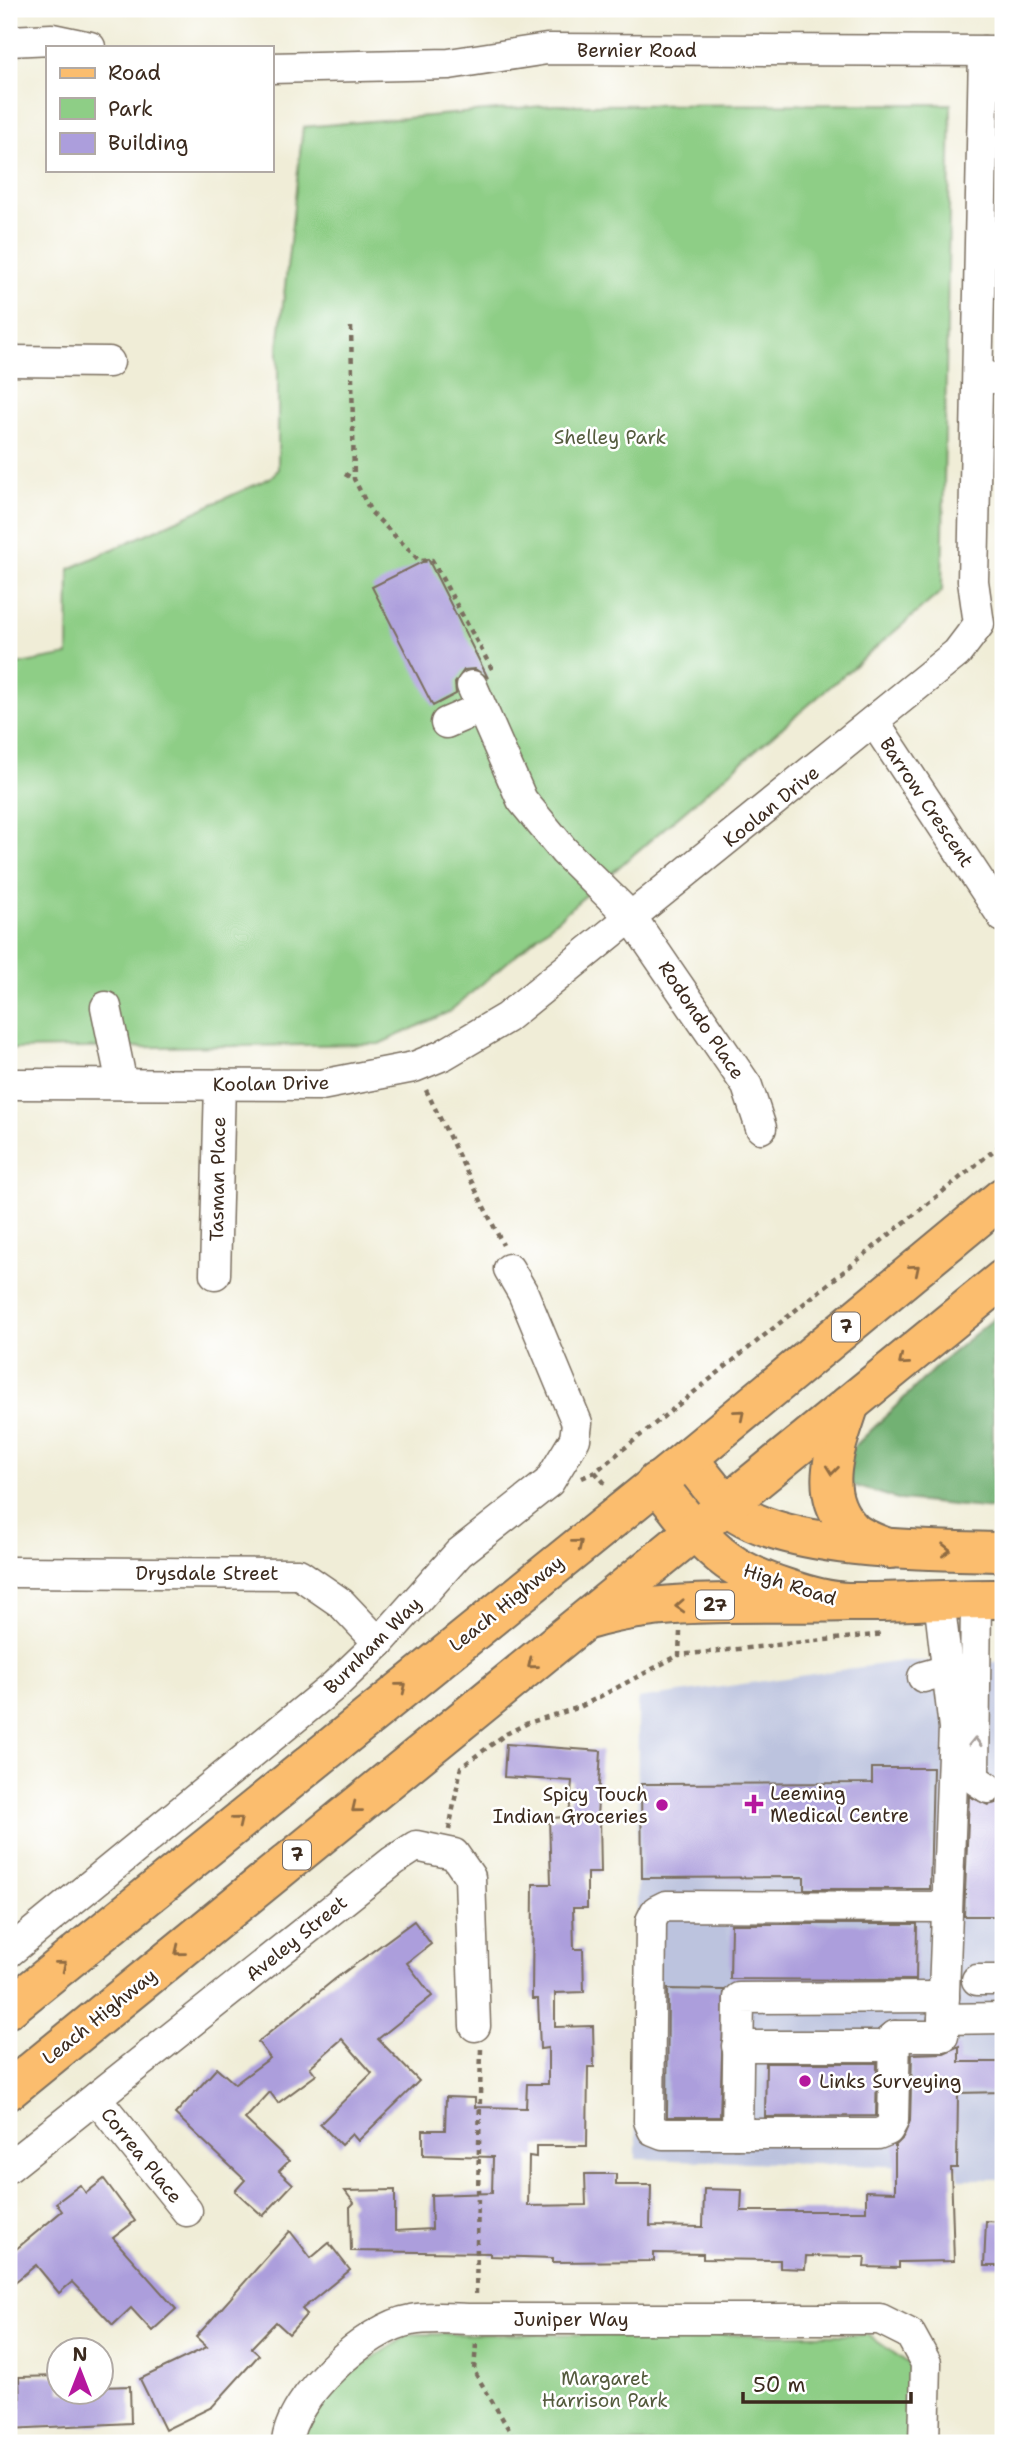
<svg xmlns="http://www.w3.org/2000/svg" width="1012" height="2452" font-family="'Shantell Sans',sans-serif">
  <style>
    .industrial { fill: #bcc3de }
    .green { fill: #8ece86; stroke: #647c52; stroke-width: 2 }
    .forest { fill: #72b173; stroke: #566e48; stroke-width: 2 }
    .building { fill: #ac9edc }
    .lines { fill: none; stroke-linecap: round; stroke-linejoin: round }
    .minor-casing { stroke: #7a6e5f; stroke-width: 33 }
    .major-casing { stroke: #7a6e5f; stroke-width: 42 }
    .highway-casing { stroke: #7a6e5f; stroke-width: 42 }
    .path { stroke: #7a6e5f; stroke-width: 4.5; stroke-dasharray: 5 5; stroke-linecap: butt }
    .minor { stroke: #fff; stroke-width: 30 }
    .major { stroke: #fbbd6e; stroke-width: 38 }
    .highway { stroke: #fbbd6e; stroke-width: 38 }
    .oneway { stroke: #916c42 }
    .oneway2 { stroke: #a79f9a }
    .poi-dot { fill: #b5179e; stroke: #fff; stroke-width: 2.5 }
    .labels { text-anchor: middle; stroke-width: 5; stroke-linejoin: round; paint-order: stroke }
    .shield { fill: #fff; stroke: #766a62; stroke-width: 2 }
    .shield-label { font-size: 18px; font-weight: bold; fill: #3b2a1e }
    .street-label { font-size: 19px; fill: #3b2a1e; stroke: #fff }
    .park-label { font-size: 19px; fill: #545b3d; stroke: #fff }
    .poi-label { font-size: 19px; fill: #3b2a1e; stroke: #fff; text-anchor: start }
  </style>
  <rect width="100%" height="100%" fill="#fff"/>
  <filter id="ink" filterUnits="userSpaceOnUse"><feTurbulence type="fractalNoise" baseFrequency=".0143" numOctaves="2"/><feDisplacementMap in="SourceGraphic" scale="14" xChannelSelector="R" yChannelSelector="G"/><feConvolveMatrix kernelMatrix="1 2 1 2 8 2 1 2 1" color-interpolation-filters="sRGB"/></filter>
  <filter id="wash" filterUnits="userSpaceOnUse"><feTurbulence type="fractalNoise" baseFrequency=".00686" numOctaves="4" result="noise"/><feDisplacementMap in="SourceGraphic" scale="28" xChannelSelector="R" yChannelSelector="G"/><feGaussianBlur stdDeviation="1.57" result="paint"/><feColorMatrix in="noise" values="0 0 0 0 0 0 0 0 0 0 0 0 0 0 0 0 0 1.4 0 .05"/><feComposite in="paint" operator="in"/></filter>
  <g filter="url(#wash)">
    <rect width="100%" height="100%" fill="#f0edd7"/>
    <path class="industrial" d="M904 1661 1003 1662V2179H959L957 2168 636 2159 638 1699Z"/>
    <g class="green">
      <path d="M951 104 942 591 449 1012 379 1044 9 1049V666L68 655 69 569 270 478 278 470V348L303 127 554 105Z"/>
      <path d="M410 2334 868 2335 911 2365 910 2443H300V2435L345 2376Z"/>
    </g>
    <path class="forest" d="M1003 1311V1332L993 1341V1509L901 1500 849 1484 851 1450 942 1361Z"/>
    <g id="blocks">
      <g class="building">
        <path d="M428 559 488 678 475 669 464 670 455 683 456 694 433 706 372 587Z"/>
        <path d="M506 1744 601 1751 597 1817H600L601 1873H587V1908H573L574 1949H583L584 1992 555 1993V2027L593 2026 594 2067H588L587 2146H536V2157L529 2156 528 2206 586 2205 585 2174H616V2185H651L650 2226 703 2227 704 2189 742 2190 741 2211H866V2191L895 2192V2146L903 2138 910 2121 912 2054 944 2053 959 2046V2062H1003V2092L958 2093 957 2168H951L954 2261 899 2262V2268L864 2267 865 2257 806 2256 805 2269 780 2268V2260L703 2259V2254L654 2253V2261L553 2262V2258L490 2256V2253L351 2251 350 2207 354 2203 345 2191 395 2190V2231L432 2229 431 2195 492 2193 493 2157 423 2155V2130H445L446 2097 475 2098V2107L526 2108 527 2084H548V2048L540 2049 538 1999H532L533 1884H551L549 1818 569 1817 572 1781 504 1777Z"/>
        <path d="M872 1768H933L930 1889H804V1877L642 1878 641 1784 872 1783Z"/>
        <path d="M969 1796 988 1805 996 1803 1003 1796V1916H964Z"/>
        <path d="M414 1921 431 1944 407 1963 432 1996 378 2039 419 2081 358 2141 352 2134 341 2145 320 2124 372 2073 342 2039 310 2067 316 2075 278 2103 270 2092 245 2119 289 2161 279 2171 293 2184 263 2216 235 2191 245 2180 175 2114 217 2068 235 2084 270 2058 258 2042 335 1979Z"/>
        <path d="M731 1924H917L916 1980 730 1979Z"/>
        <path d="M668 1989 724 1990 720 2117H667Z"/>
        <path d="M766 2063H877L876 2116 765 2117Z"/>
        <path d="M104 2179 135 2221 113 2238 176 2309 152 2331 131 2308 113 2325 72 2282 59 2293 36 2265 9 2287V2255L62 2211 56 2203 80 2185 86 2193Z"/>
        <path d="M986 2221 1003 2222V2266H984Z"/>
        <path d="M290 2231 311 2258 329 2243 350 2270 302 2309 307 2314 289 2334 276 2322 251 2348 259 2355 212 2407 165 2430 140 2379 207 2347 196 2337Z"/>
        <path d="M60 2376V2392H102V2387L130 2386 131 2423 9 2429V2406H20L19 2377Z"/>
      </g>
    </g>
  </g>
  <g filter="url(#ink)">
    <use href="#blocks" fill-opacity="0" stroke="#7a6e5f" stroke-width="2"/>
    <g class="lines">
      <g class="minor-casing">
        <g id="minor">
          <path d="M9 41 52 39 90 47"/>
          <path d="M271 68 449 64 547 49 1003 51"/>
          <path d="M9 361 109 362"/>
          <path d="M978 378H1003"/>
          <path d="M472 686 522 800 564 851 632 918 747 1086 761 1128"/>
          <path d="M446 723 481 708"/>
          <path d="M875 723 1003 917"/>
          <path d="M106 1007 122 1084"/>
          <path d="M9 1084 321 1085 414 1067 443 1055 506 1018 957 653 979 624 973 581 984 51"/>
          <path d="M215 1274 220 1084"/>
          <path d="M9 1572 299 1574 341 1603 379 1643"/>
          <path d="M976 1598 974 1773 976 1780 988 1788"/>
          <path d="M939 1599 954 1728 943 2019 1003 2018"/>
          <path d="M923 1677 948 1670H968"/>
          <path d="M9 1952 335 1685 379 1643 459 1553 549 1482 575 1439 577 1423 523 1293 509 1269"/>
          <path d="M977 1980H1003"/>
          <path d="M895 2036 893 2121 888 2130 878 2134H663L653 2130 649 2121 651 1921 656 1911 666 1906 947 1907"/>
          <path d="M737 2046H883L895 2036H943V2019"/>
          <path d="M96 2098 187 2211"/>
          <path d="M737 2134 739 1998 944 1997"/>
          <path d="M9 2167 393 1861 416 1846 454 1854 470 1877 475 2026"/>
          <path d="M287 2443C290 2398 367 2327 411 2320 431 2316 455 2319 476 2319H880L910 2334 926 2363 924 2443"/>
        </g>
      </g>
      <g class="major-casing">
        <g id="major">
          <path d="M688 1458C700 1473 712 1490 726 1504 776 1552 935 1550 1003 1552"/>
          <path d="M656 1482C678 1509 699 1540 728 1561 754 1580 816 1601 848 1602 900 1603 952 1598 1003 1599"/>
        </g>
      </g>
      <g class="highway-casing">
        <g id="highway">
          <path d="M850 1404C837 1445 815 1492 851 1529 859 1538 878 1544 890 1549"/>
          <path d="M591 1619C669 1596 764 1605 846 1602"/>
          <path d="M9 2008 688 1458 1003 1197"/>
          <path d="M9 2090 1003 1279"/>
        </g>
      </g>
      <g class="path">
        <path d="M351 327 354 479 371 512 420 561 432 560 492 669"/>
        <path d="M345 474 354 479"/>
        <path d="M426 1090 503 1245"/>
        <path d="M595 1472 608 1487"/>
        <path d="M582 1478 595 1472 1003 1143"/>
        <path d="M680 1632 679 1655 884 1634"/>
        <path d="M449 1830 461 1767 506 1734 528 1723 580 1707 679 1655"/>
        <path d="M476 2294 481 2047"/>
        <path d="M476 2344 474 2371 517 2443"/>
      </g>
      <use href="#minor" class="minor"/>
      <use href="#major" class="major"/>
      <use href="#highway" class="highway"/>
    </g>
    <defs><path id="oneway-chevron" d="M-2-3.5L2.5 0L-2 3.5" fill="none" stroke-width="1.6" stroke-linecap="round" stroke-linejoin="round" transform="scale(1.75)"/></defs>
    <g class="oneway">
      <use href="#oneway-chevron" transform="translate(915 1269) rotate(-40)"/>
      <use href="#oneway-chevron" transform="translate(903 1361) rotate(140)"/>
      <use href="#oneway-chevron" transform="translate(740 1414) rotate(-40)"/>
      <use href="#oneway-chevron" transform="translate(832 1470) rotate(96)"/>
      <use href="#oneway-chevron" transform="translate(578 1544) rotate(-39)"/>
      <use href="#oneway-chevron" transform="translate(946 1550) rotate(1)"/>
      <use href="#oneway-chevron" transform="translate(680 1606) rotate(177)"/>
      <use href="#oneway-chevron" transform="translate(532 1664) rotate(141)"/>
      <use href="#oneway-chevron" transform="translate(402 1687) rotate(-39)"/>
      <use href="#oneway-chevron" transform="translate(356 1808) rotate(141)"/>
      <use href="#oneway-chevron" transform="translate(238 1821) rotate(-39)"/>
      <use href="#oneway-chevron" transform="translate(179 1951) rotate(141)"/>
      <use href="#oneway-chevron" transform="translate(62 1965) rotate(-39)"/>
    </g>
    <use class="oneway2" href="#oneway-chevron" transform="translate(975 1742) rotate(-89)"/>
  </g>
  <g class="poi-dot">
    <path d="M750.5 1793.5h7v7h7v7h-7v7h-7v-7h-7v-7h7z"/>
    <circle cx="662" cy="1805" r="7"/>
    <circle cx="805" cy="2081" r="7"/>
  </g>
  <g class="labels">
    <g class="shield">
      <rect x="832" y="1312.5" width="28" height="29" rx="5"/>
      <rect x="696" y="1590.5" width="38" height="29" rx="5"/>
      <rect x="283" y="1840.5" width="28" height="29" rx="5"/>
    </g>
    <g class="shield-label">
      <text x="846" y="1333">7</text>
      <text x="715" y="1611">27</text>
      <text x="297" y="1861">7</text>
    </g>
    <g class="street-label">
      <text x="637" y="57">Bernier Road</text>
      <text transform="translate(927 802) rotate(56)" y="7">Barrow Crescent</text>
      <text transform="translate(771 806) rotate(-39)" y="7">Koolan Drive</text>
      <text transform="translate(702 1020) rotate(56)" y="7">Rodondo Place</text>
      <text transform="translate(271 1083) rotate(-1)" y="7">Koolan Drive</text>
      <text transform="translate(217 1179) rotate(-89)" y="7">Tasman Place</text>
      <text x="207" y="1580">Drysdale Street</text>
      <text transform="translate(790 1584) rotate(18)" y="7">High Road</text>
      <text transform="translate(506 1603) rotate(-39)" y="7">Leach Highway</text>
      <text transform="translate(372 1645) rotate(-45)" y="7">Burnham Way</text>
      <text transform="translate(296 1938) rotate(-39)" y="7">Aveley Street</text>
      <text transform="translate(99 2016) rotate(-39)" y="7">Leach Highway</text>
      <text transform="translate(142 2155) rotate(51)" y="7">Correa Place</text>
      <text x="571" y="2326">Juniper Way</text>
    </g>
    <g class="park-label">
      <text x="610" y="444">Shelley Park</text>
      <text x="605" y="2385">Margaret<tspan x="605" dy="22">Harrison Park</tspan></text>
    </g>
    <g class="poi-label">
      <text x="770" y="1800">Leeming<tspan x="770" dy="22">Medical Centre</tspan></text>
      <text x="648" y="1801" text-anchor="end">Spicy Touch<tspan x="648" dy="22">Indian Groceries</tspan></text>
      <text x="819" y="2088">Links Surveying</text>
    </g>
  </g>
  <rect width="1012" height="2452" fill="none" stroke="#fff" stroke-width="35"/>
  <rect x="46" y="46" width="228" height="126" fill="#ffffff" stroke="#b1aaa5" stroke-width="2"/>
  <rect x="60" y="68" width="35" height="10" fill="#fbbd6e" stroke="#b1aaa5" stroke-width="2"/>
  <text x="108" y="80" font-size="21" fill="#3b2a1e">Road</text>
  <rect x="60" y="98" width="35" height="21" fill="#8ece86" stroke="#b1aaa5" stroke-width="2"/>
  <text x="108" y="116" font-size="21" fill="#3b2a1e">Park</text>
  <rect x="60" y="133" width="35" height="21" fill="#ac9edc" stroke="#b1aaa5" stroke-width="2"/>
  <text x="108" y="150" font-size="21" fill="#3b2a1e">Building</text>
  <g transform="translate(80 2371)"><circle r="33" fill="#ffffff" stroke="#b1aaa5" stroke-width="2"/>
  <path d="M0-5L12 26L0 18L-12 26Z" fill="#b5179e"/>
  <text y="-10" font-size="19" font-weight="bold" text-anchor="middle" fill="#3b2a1e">N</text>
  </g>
  <path d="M743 2392v10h168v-10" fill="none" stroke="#3b2a1e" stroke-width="3.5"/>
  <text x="753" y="2392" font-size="21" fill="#3b2a1e" stroke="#ffffff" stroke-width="5" paint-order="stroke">50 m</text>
</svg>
